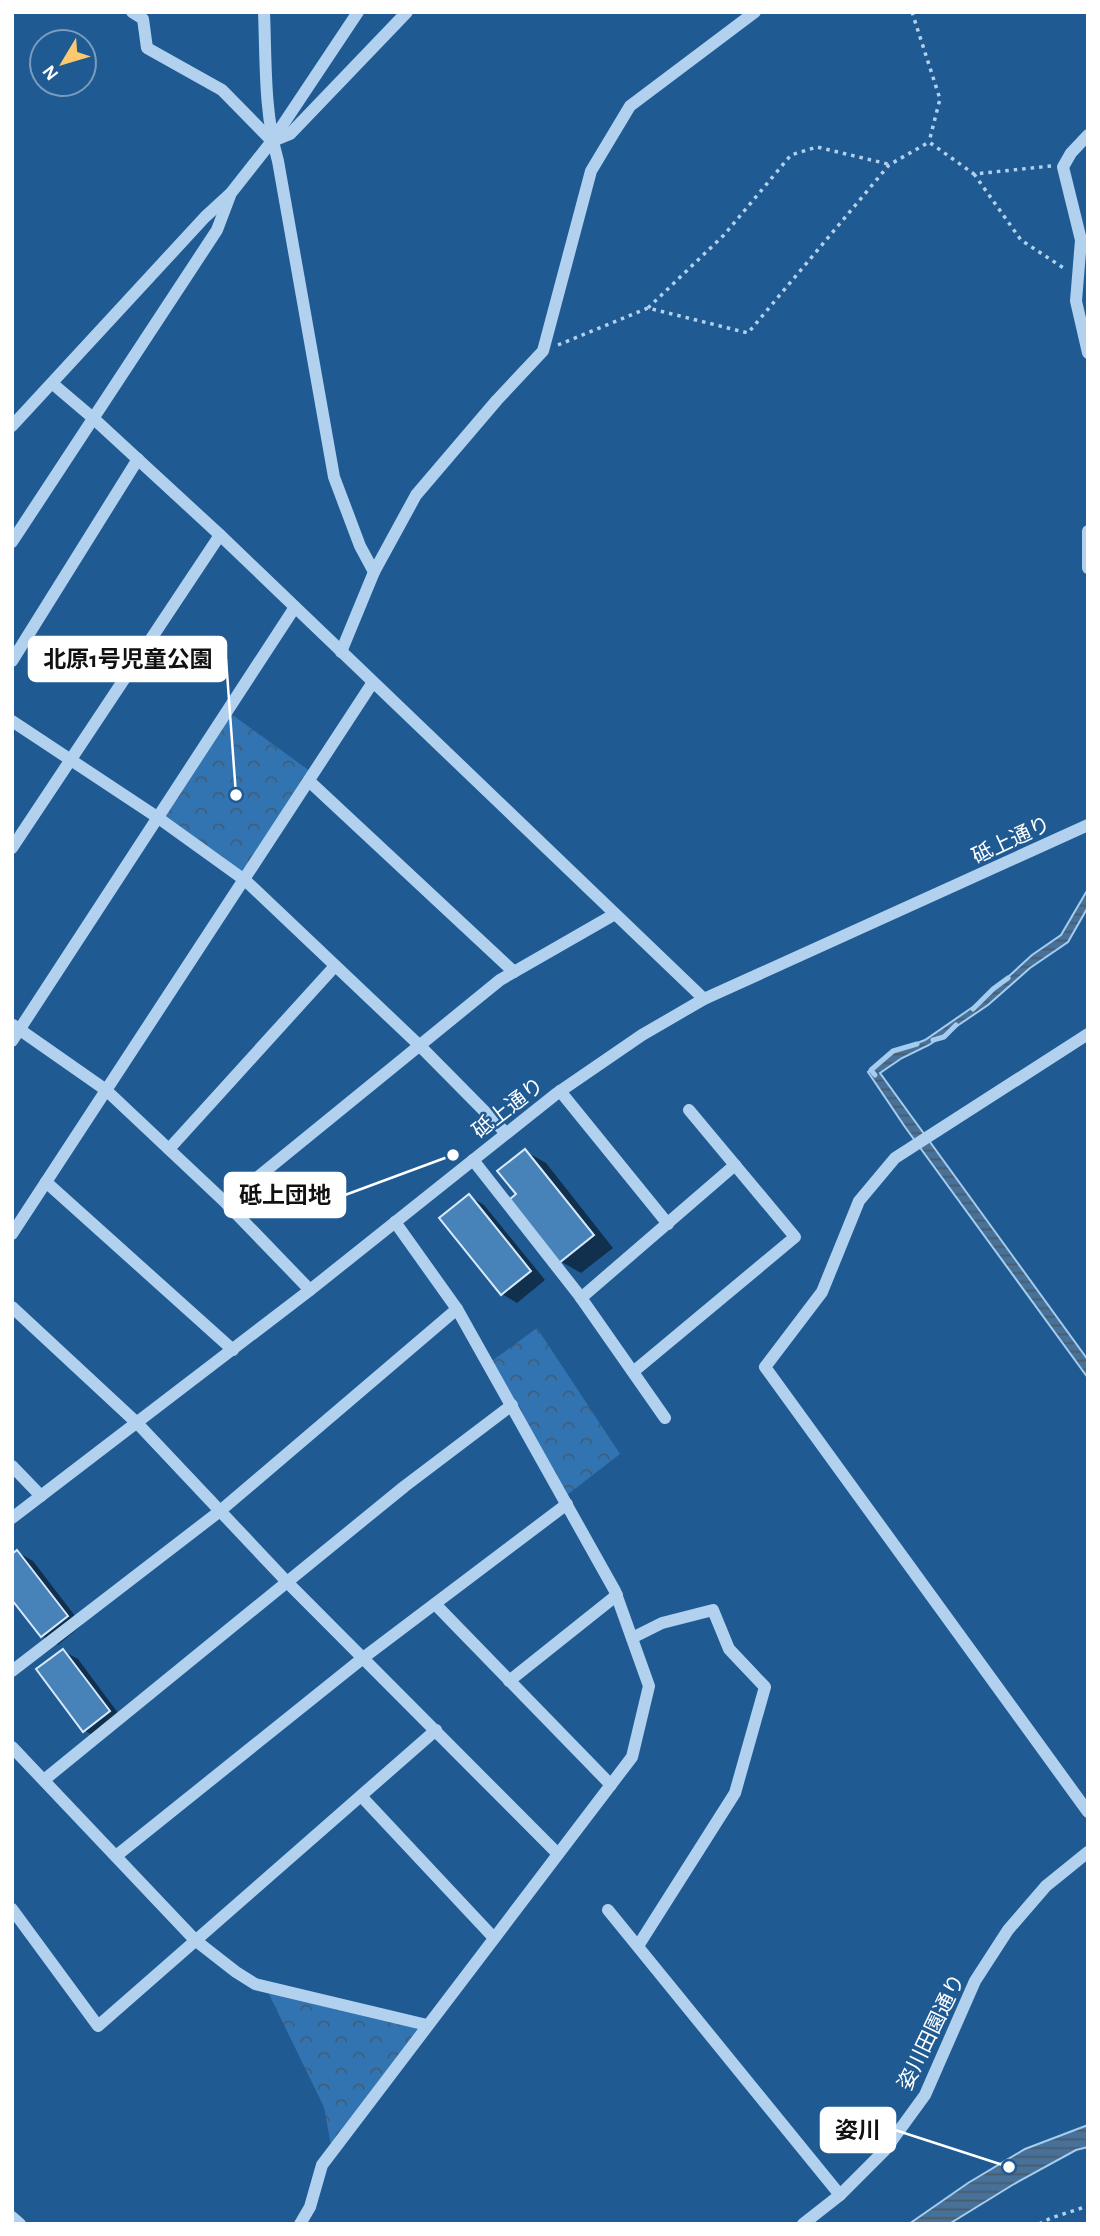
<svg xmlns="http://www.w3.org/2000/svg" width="1100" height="2236" font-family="'Alegreya Sans','Noto Sans JP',sans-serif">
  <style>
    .park { fill: url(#park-crowns) }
    .water { fill: url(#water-rules); stroke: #a4cdef; stroke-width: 2 }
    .shadow { fill: #0007 }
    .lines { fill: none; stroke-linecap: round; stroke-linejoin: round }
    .stream { stroke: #a4cdef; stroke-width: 5 }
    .building { fill: #4783b9; stroke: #d7e9fa; stroke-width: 2 }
    .path { stroke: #b1d1ee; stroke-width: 3.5; stroke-dasharray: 3.5 5; stroke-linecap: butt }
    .minor { stroke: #b1d1ee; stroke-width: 12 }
    .labels { text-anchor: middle; stroke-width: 5; stroke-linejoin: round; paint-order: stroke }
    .street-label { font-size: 21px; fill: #fff; stroke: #1f5a93 }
    .leader { fill: none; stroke: #fff; stroke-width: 2.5 }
    .callout-dot { fill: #fff; stroke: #1f5a93; stroke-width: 2.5 }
    .callout { fill: #fff; stroke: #fff; stroke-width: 2.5 }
    .callout-label { font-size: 23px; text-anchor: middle; font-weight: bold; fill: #111 }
  </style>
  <defs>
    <pattern id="park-crowns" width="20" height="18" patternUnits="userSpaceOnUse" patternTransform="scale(1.75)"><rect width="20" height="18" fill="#3274b1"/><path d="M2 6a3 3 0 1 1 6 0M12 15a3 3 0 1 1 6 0" fill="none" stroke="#405e79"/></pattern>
    <pattern id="water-rules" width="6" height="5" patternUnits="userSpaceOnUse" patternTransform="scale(1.75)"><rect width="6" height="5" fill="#477199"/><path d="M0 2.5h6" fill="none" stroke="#4a5b6b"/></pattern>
  </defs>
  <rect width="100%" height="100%" fill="#1f5a93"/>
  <g class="park">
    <path d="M227 711 314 774 246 881 157 817Z"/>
    <path d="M537 1328 620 1454 563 1498 488 1364Z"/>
    <path d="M265 1986 427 2025 332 2151 324 2107Z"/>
  </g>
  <g class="water">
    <path d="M1088 889V907L1068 942 1030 968 988 1005 929 1045 902 1058 880 1073 1088 1360V1378L905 1127 868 1072 894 1052 925 1040 983 1000 1032 955 1061 935Z"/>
    <path d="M1088 2125V2147L1076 2150 1014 2184 949 2224H909L968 2183 1025 2149Z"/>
  </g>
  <g class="shadow">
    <path d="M525 1151 546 1163 613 1248 581 1273 560 1261 518 1194Z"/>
    <path d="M469 1196 484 1205 545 1280 517 1303 502 1294Z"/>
    <path d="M17 1552 33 1561 82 1625 58 1645 42 1636Z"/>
    <path d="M63 1651 78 1659 124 1721 99 1739 84 1730Z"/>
  </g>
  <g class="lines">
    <g class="stream">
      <path d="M973 1009 993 989 1008 978"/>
      <path d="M933 1040 944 1037 956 1025"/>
      <path d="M875 1075 871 1070 893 1051 917 1044"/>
    </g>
  </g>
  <g class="building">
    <path d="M525 1149 594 1235 559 1263 509 1200 516 1194 497 1171Z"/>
    <path d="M469 1194 531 1271 501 1295 439 1218Z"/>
    <path d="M17 1550 68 1616 41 1637 12 1600V1554Z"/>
    <path d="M63 1649 110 1711 83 1732 36 1669Z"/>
  </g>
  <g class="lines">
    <g class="path">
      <path d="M912 12 940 99 929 142"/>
      <path d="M974 174 1021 240 1065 269"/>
      <path d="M648 308 724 235 791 155 817 147 888 164"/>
      <path d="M558 345 648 308 748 333 889 165 929 142 974 174 1051 166"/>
      <path d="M1039 2224 1051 2218 1088 2206"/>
    </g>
    <g class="minor">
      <path d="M132 12 143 19 147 48 222 90 272 141"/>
      <path d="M264 12C266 61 264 113 278 161L334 477 360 546 374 572"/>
      <path d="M1088 135 1071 153 1063 167 1081 240 1076 301 1088 353"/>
      <path d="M273 141 290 134 407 12"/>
      <path d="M53 384 93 418 220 535 704 999"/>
      <path d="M12 426 205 217 230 194"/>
      <path d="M1088 531V568"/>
      <path d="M12 542 217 230 231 193 272 141 358 12"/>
      <path d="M341 652 374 572 416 495 497 400 543 351 591 171 630 106 755 12"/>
      <path d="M12 661 138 459"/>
      <path d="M12 721 157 817 246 881 419 1045 506 1133"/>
      <path d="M309 781 514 972"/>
      <path d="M12 848 220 535"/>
      <path d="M13 1025 106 1090 226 1203 310 1290"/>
      <path d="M1088 1034 895 1158 859 1201 822 1292 765 1367 1088 1812"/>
      <path d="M12 1041 295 607"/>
      <path d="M560 1091 668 1224"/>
      <path d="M169 1149 335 966"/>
      <path d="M473 1160 579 1295 665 1418"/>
      <path d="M46 1182 233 1350"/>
      <path d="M226 1203 500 980 615 914"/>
      <path d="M12 1234 373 682"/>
      <path d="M581 1298 735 1165"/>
      <path d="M12 1307 138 1424 288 1583 558 1854"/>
      <path d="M633 1372 795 1237 689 1110"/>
      <path d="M12 1466 41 1496"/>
      <path d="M12 1518 310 1290 556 1094 642 1035 704 999 1088 825"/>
      <path d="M435 1604 611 1785"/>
      <path d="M632 1638 662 1623 713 1610 729 1649 765 1687 735 1793 638 1946"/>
      <path d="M12 1671 220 1511 457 1309"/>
      <path d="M509 1681 617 1595"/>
      <path d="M12 1747 195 1940 236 1972 255 1984 427 2025"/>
      <path d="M44 1780 405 1486 512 1405"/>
      <path d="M361 1796 494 1938"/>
      <path d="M116 1856 363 1658 567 1504"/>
      <path d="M12 1909 98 2026 436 1730"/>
      <path d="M608 1910 840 2195"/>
      <path d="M12 2217 20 2224"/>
      <path d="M300 2224 310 2207 322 2165 632 1757 649 1686 615 1591 457 1309 395 1222"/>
      <path d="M803 2224 840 2195 885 2150 925 2095 975 1981 1008 1930 1046 1886 1088 1852"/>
    </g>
  </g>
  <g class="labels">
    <g class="street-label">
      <text transform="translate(1011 840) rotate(-25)" y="7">砥上通り</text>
      <text transform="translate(508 1108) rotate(-38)" y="7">砥上通り</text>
      <text transform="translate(931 2032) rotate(-64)" y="7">姿川田園通り</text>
    </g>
  </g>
  <path class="leader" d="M236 795L226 659M453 1155L345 1195M1009 2167L895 2130"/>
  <g class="callout-dot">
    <circle cx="236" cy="795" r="7"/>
    <circle cx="453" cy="1155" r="7"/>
    <circle cx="1009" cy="2167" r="7"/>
  </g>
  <g class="callout">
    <rect x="29" y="637" width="197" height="44" rx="7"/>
    <rect x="225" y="1173" width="120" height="44" rx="7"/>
    <rect x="821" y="2108" width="74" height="44" rx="7"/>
  </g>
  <g class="callout-label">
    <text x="128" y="667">北原1号児童公園</text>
    <text x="285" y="1203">砥上団地</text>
    <text x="858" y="2138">姿川</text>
  </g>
  <rect width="1100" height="2236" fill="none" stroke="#ffffff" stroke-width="28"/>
  <g transform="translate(63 63) rotate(232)"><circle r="33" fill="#1f5a93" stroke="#799cbe" stroke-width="2"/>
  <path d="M0-5L12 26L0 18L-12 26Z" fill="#fcc971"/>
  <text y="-10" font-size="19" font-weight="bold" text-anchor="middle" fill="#ffffff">N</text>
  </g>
</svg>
